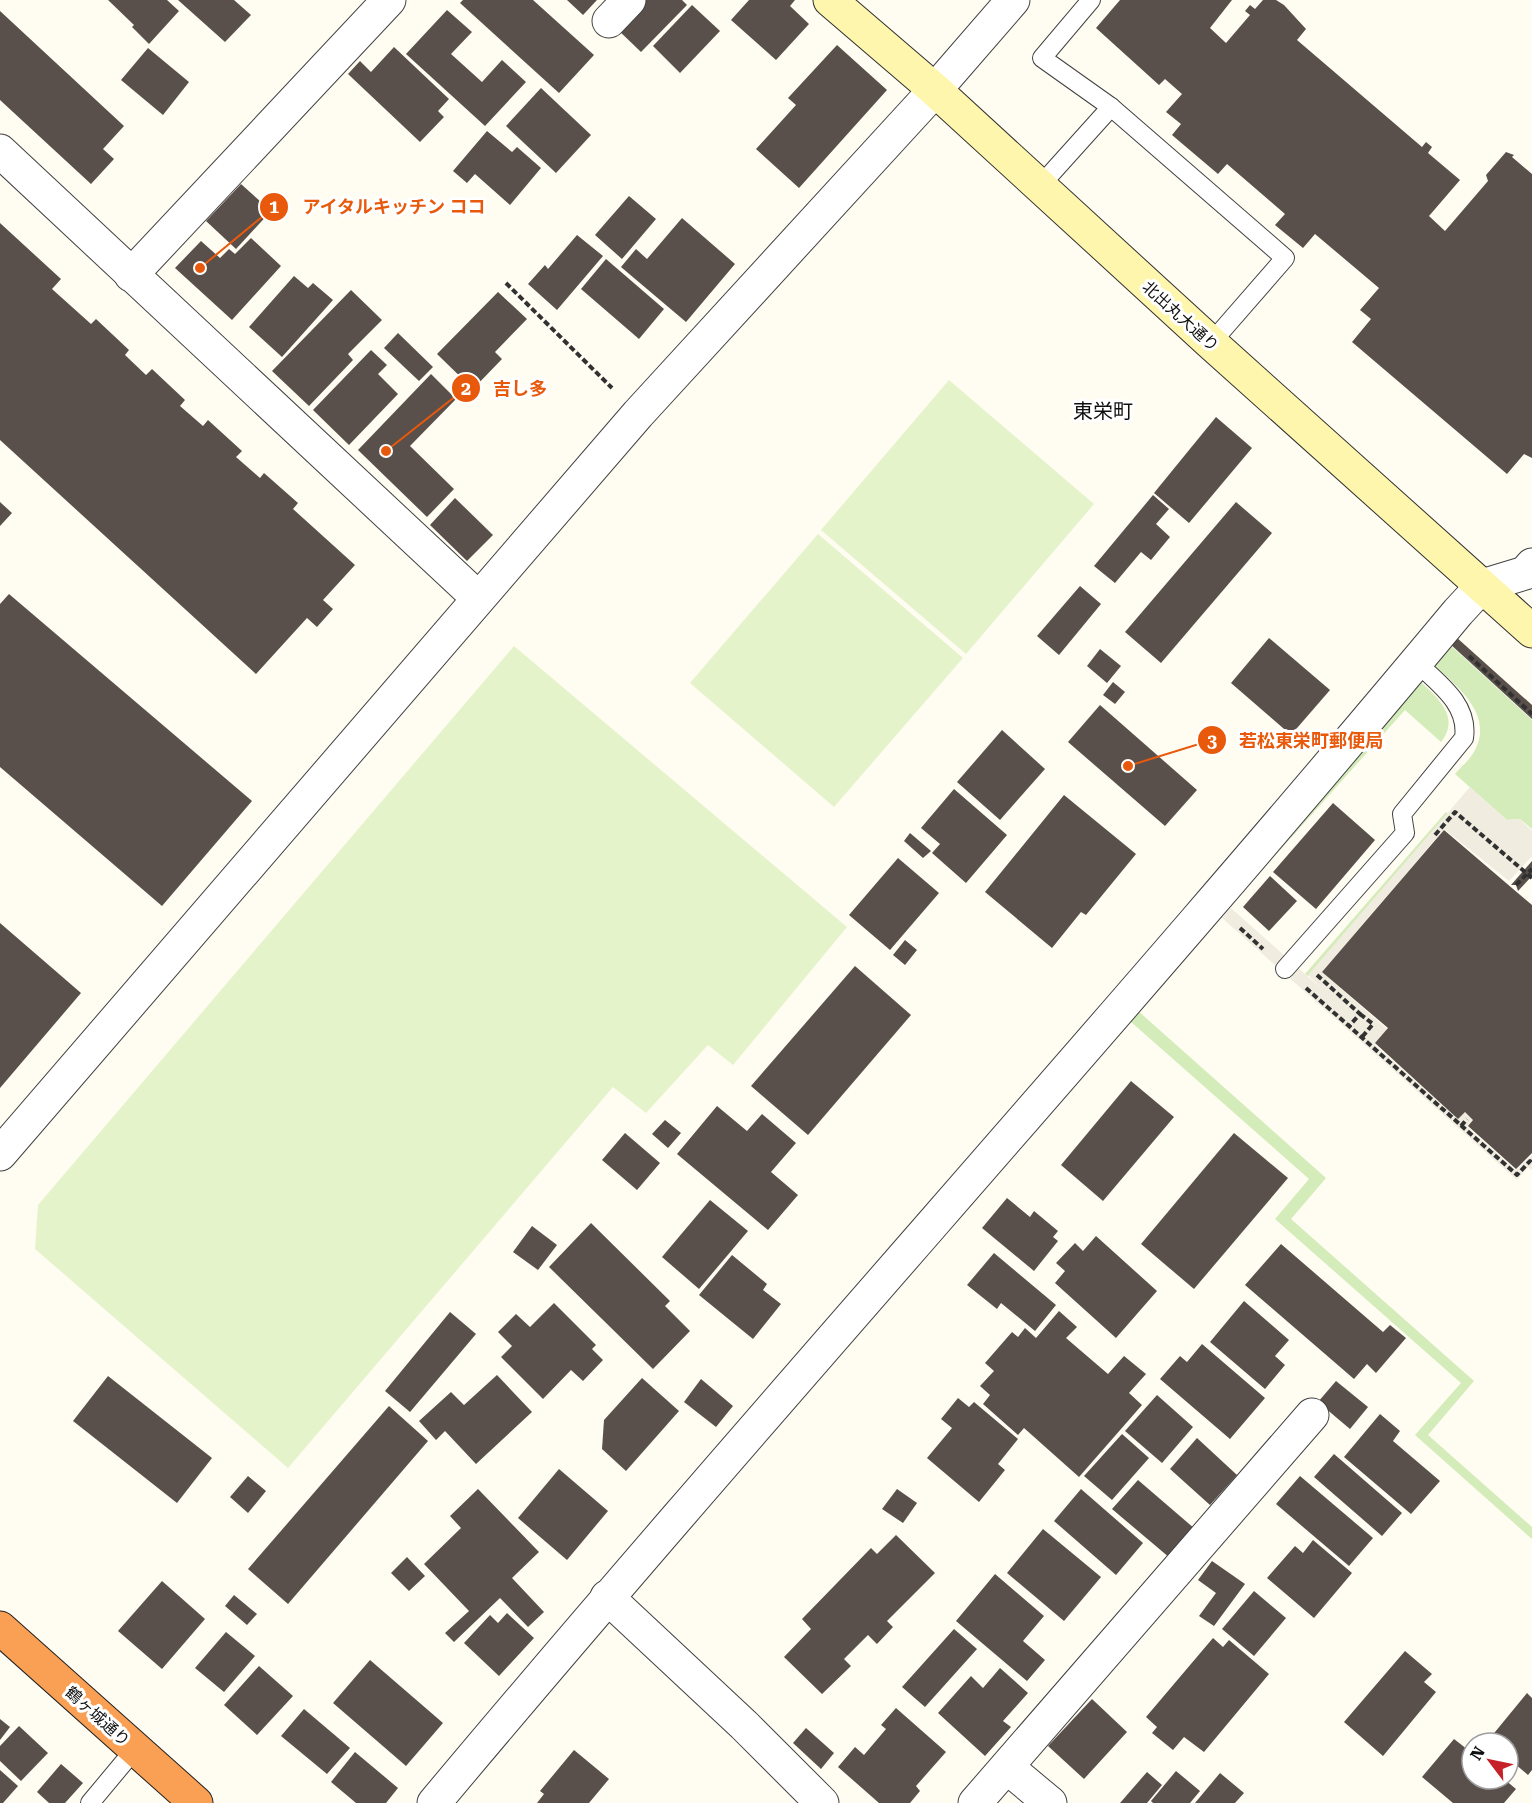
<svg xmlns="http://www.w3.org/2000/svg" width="1532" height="1803" font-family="'Roboto Serif','Noto Sans JP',serif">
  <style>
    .green { fill: #d3ecb9 }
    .pitch { fill: #e5f3cb }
    .plaza { fill: #f0ecdf }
    .building { fill: #59504b }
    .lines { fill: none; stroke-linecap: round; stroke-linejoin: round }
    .lane-casing { stroke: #424242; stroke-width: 20 }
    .street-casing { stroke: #424242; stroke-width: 35 }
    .secondary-casing { stroke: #313131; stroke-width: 35 }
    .highway-casing { stroke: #202020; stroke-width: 35 }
    .path { stroke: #313131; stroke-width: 4; stroke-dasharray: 6 3; stroke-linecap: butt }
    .lane { stroke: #fff; stroke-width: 18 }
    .street { stroke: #fff; stroke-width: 33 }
    .secondary { stroke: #fff6ad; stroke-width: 33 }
    .highway { stroke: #faa055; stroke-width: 33 }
    .labels { text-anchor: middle; stroke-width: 6; stroke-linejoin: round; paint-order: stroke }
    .street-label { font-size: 16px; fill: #0f0f0f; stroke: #fff }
    .quarter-label { font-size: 20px; fill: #0f0f0f; stroke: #fff }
    .leader { fill: none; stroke: #e8590c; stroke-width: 2 }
    .callout-dot { fill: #e8590c; stroke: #fff; stroke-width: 2 }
    .mark-label { font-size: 18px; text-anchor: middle; font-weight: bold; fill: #fff }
    .callout-label { font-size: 18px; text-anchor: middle; font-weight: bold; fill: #e8590c; stroke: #fff; stroke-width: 6; stroke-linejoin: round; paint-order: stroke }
  </style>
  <rect width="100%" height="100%" fill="#fffcf2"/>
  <g class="green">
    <path d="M1449 644 1532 720V829L1520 819 1507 820 1455 774C1462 766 1472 758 1476 748 1493 712 1454 684 1432 663Z"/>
    <path d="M1419 680C1437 698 1461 716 1441 742L1405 710 1197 943Z"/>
    <path d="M1446 812 1449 814 1308 976 1305 974Z"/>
    <path d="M1137 1010 1326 1178 1291 1219 1474 1381 1428 1435 1532 1527V1539L1415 1435 1461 1383 1275 1219 1309 1179 1122 1014Z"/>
  </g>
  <g class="pitch">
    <path d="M949 380 1094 504 966 654 821 530Z"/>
    <path d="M818 534 963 658 834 807 690 683Z"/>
    <path d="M514 646 847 927 733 1065 708 1045 646 1113 613 1087 288 1468 35 1249 38 1205Z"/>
  </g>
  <path class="plaza" d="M1470 787 1507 820 1520 819 1532 831V856L1509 881 1444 829 1322 972 1387 1029 1374 1044 1458 1119 1465 1112 1473 1119 1467 1127 1516 1170 1532 1155V1170L1528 1167 1517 1180 1222 918 1231 908 1323 990 1308 975Z"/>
  <g class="building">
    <path d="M108 0H167L179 11 149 44 132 27 134 25Z"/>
    <path d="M178 0H234L251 15 225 42Z"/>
    <path d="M463 0H533L594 55 559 93 460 3Z"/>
    <path d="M567 0H597L583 15Z"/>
    <path d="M641 0H682L687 5 641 52 615 27Z"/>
    <path d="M749 0H795L790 6 809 24 776 60 731 20Z"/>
    <path d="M1120 0H1232L1210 28 1226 43 1250 15 1245 11 1250 5 1255 9 1263 0H1276L1284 5 1306 29 1297 40 1422 147 1426 142 1432 147 1428 153 1460 180 1429 216 1445 231 1488 181 1486 175 1506 152 1514 155 1512 157 1532 174V458L1524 454 1507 474 1352 342 1371 319 1360 310 1379 288 1315 234 1303 248 1275 225 1285 214 1227 164 1218 174 1172 135 1181 124 1166 112 1182 94 1165 79 1159 85 1096 28Z"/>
    <path d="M692 5 720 31 680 73 653 46Z"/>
    <path d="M447 10 472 32 451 54 482 82 502 60 526 82 485 126 406 54Z"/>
    <path d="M0 11 124 126 103 149 114 159 91 184 0 100Z"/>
    <path d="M837 45 887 90 799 188 756 149 796 105 788 98Z"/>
    <path d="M394 47 449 99 438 111 444 117 420 142 348 74 360 61 371 72Z"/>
    <path d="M148 48 189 82 163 115 121 80Z"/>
    <path d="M541 88 591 135 556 173 506 126Z"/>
    <path d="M487 131 512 152 517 147 541 168 510 205 475 174 467 183 453 171Z"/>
    <path d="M241 184 271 211 236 249 206 221Z"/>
    <path d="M629 196 656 219 622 259 595 235Z"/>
    <path d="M682 218 735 264 686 322 621 267 636 249 647 259Z"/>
    <path d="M0 223 61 279 52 289 91 324 96 319 129 350 125 355 146 375 152 369 185 400 180 406 203 426 208 420 242 451 236 457 260 478 264 473 298 503 293 509 355 565 323 600 333 609 317 627 307 618 256 674 0 440Z"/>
    <path d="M577 235 603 256 557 310 528 284 545 265 548 269Z"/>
    <path d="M251 238 281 266 232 320 175 268 201 241 220 258 229 249 235 254Z"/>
    <path d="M606 259 664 309 639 339 581 289Z"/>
    <path d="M294 276 308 288 313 283 333 300 282 357 249 327Z"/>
    <path d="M351 290 382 320 348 354 353 360 309 406 272 371Z"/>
    <path d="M498 292 527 319 495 352 502 359 473 389 437 354Z"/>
    <path d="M398 333 433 367 419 381 384 348Z"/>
    <path d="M371 350 387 365 378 374 398 394 349 445 313 410Z"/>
    <path d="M431 374 456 399 410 446 454 489 427 517 358 450Z"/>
    <path d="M1216 417 1252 448 1189 523 1154 493Z"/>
    <path d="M1153 495 1169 509 1156 524 1170 537 1151 560 1141 552 1115 583 1094 566Z"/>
    <path d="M455 498 493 535 467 561 430 525Z"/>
    <path d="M0 502 12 513 0 526Z"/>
    <path d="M1236 502 1272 533 1161 663 1125 632Z"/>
    <path d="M1080 586 1101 604 1059 655 1037 636Z"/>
    <path d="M9 594 252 801 162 906 0 767V604Z"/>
    <path d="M1456 637 1532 705V719L1449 643Z"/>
    <path d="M1269 638 1330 690 1291 735 1231 683Z"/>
    <path d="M1100 649 1121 666 1107 683 1087 666Z"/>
    <path d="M1113 682 1125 692 1115 704 1103 695Z"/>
    <path d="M1100 705 1197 790 1165 826 1068 742Z"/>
    <path d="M1002 730 1045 769 1000 820 957 782Z"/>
    <path d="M954 789 1007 835 966 883 932 853 940 844 921 828Z"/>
    <path d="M1064 795 1136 854 1086 915 1081 912 1052 948 985 892Z"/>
    <path d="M1333 803 1375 840 1316 909 1273 872Z"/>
    <path d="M1444 830 1532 905V1153L1516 1169 1468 1126 1473 1120 1465 1112 1458 1119 1375 1043 1388 1028 1322 972Z"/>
    <path d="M910 833 931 851 923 858 904 841Z"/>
    <path d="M898 858 939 893 890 950 849 915Z"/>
    <path d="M1532 861V876L1518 891 1516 885H1511Z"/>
    <path d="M1270 876 1297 901 1269 931 1243 907Z"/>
    <path d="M0 923 81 993 0 1088Z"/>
    <path d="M905 940 917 950 905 965 893 955Z"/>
    <path d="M855 966 911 1015 808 1135 751 1086Z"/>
    <path d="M1131 1081 1174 1117 1103 1201 1061 1165Z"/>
    <path d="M717 1106 747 1131 762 1114 796 1143 771 1172 798 1195 768 1230 677 1154Z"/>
    <path d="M665 1120 681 1133 668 1148 652 1134Z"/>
    <path d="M625 1133 660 1163 637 1190 602 1160Z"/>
    <path d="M1234 1133 1288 1178 1194 1289 1141 1244Z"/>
    <path d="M1007 1198 1030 1217 1034 1211 1058 1231 1053 1237 1058 1241 1034 1271 982 1228Z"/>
    <path d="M710 1200 748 1231 699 1289 662 1257Z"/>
    <path d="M591 1223 670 1301 665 1306 690 1331 653 1369 549 1267Z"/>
    <path d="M532 1226 557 1245 538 1270 513 1252Z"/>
    <path d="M1096 1236 1157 1291 1116 1338 1055 1283 1065 1271 1056 1263 1075 1243 1083 1251Z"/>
    <path d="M1281 1244 1383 1332 1390 1325 1406 1338 1376 1373 1367 1364 1354 1379 1245 1285Z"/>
    <path d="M994 1253 1056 1305 1035 1331 1001 1303 997 1309 967 1285Z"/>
    <path d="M732 1255 767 1284 763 1290 781 1304 753 1339 699 1295Z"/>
    <path d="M1244 1301 1289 1340 1275 1356 1285 1365 1265 1389 1210 1342Z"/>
    <path d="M554 1303 596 1345 592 1349 603 1360 583 1381 571 1370 543 1399 501 1357 512 1346 498 1332 516 1314 530 1327Z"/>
    <path d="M1059 1311 1077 1327 1066 1338 1108 1374 1124 1356 1146 1374 1129 1393 1142 1405 1079 1477 1024 1428 1018 1435 983 1404 990 1395 980 1386 994 1371 985 1363 1012 1332 1018 1337 1025 1328 1036 1338Z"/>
    <path d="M450 1312 476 1334 410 1412 385 1391Z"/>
    <path d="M1202 1344 1265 1398 1230 1439 1160 1379 1180 1356 1187 1362Z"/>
    <path d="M497 1375 532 1412 476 1464 445 1431 436 1440 419 1421 451 1392 464 1405Z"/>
    <path d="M108 1376 212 1458 177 1503 73 1421Z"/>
    <path d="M642 1378 679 1411 626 1471 602 1449 604 1420Z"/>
    <path d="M701 1379 733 1406 716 1427 684 1402Z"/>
    <path d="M1336 1381 1368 1407 1350 1429 1318 1402Z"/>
    <path d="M1157 1395 1193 1427 1162 1463 1125 1431Z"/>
    <path d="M958 1398 969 1407 974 1402 1018 1439 998 1464 1005 1470 979 1502 927 1458 952 1428 941 1419Z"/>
    <path d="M389 1406 428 1441 288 1604 248 1569Z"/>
    <path d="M1380 1414 1400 1431 1393 1441 1440 1481 1411 1514 1344 1457Z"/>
    <path d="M1122 1434 1149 1458 1112 1500 1084 1476Z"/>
    <path d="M1197 1438 1237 1475 1210 1505 1170 1469Z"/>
    <path d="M1334 1454 1402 1513 1382 1536 1314 1477Z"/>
    <path d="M559 1469 608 1511 567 1560 518 1518Z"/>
    <path d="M248 1476 266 1491 248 1513 230 1497Z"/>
    <path d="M1300 1476 1373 1538 1349 1566 1276 1504Z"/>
    <path d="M1138 1480 1195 1529 1170 1558 1112 1509Z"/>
    <path d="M478 1489 539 1552 512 1578 544 1612 528 1627 500 1598 454 1642 445 1633 469 1611 424 1564 461 1528 450 1516Z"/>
    <path d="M897 1489 917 1503 903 1523 882 1509Z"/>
    <path d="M1081 1489 1143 1543 1116 1575 1054 1521Z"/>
    <path d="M1043 1529 1101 1577 1064 1621 1007 1573Z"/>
    <path d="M896 1535 935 1573 887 1621 893 1627 877 1644 868 1635 844 1659 851 1666 822 1694 784 1657 811 1629 802 1619 871 1548 877 1554Z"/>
    <path d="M1313 1540 1352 1573 1314 1618 1267 1578 1295 1546 1303 1553Z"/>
    <path d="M407 1557 425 1576 409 1591 391 1573Z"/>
    <path d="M1212 1561 1245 1584 1214 1626 1199 1616 1216 1593 1198 1580Z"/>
    <path d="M995 1574 1044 1616 1023 1641 1045 1660 1027 1681 956 1621Z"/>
    <path d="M162 1581 205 1619 162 1669 118 1631Z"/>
    <path d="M1254 1591 1286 1618 1254 1656 1222 1629Z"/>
    <path d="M234 1595 257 1614 247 1625 225 1606Z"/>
    <path d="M507 1613 534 1638 499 1676 464 1643 490 1615 498 1623Z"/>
    <path d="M954 1629 977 1649 925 1707 902 1687Z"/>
    <path d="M226 1632 255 1656 224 1692 195 1668Z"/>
    <path d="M1213 1638 1223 1647 1229 1640 1269 1674 1204 1752 1184 1737 1173 1750 1152 1733 1157 1727 1146 1717Z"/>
    <path d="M1405 1651 1432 1674 1424 1682 1436 1692 1383 1756 1344 1722Z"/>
    <path d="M370 1660 443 1723 406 1766 333 1703Z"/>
    <path d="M259 1666 293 1696 257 1735 224 1705Z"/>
    <path d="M1000 1668 1028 1693 1003 1721 1011 1727 985 1756 938 1713 971 1676 983 1688Z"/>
    <path d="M1527 1693 1532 1698V1770L1528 1775 1508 1758V1743H1486Z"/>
    <path d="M1092 1699 1127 1732 1084 1779 1048 1746Z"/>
    <path d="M896 1708 946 1752 916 1786 920 1791 910 1803H879L838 1767 855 1747 864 1755 886 1729 881 1725Z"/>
    <path d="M304 1709 350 1748 327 1774 281 1736Z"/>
    <path d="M0 1719 10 1727 0 1740Z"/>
    <path d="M19 1726 48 1753 21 1781 0 1761V1746Z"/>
    <path d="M806 1728 834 1753 821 1769 793 1743Z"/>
    <path d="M1454 1739 1472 1753V1779H1504L1516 1789 1504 1803H1453L1422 1777Z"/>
    <path d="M574 1750 609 1779 589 1803H537L544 1794 540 1791Z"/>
    <path d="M355 1752 398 1788 386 1803H356L331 1782Z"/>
    <path d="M61 1764 83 1783 65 1803H49L37 1792Z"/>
    <path d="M0 1770 18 1786 3 1803H0Z"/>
    <path d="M1176 1771 1200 1791 1190 1803H1153L1151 1801Z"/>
    <path d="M1147 1772 1162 1785 1147 1803H1120Z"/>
    <path d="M1220 1773 1244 1793 1235 1803H1195Z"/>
  </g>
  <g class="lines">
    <g class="lane-casing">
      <g id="lane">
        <path d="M1091 0 1042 58 1111 107 1285 258 1211 343"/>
        <path d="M1039 187 1111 107"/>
        <path d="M1285 969 1405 833 1402 814 1464 738C1469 704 1438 683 1416 662"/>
        <path d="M90 1803 135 1749"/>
      </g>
    </g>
    <g class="street-casing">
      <g id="street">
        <path d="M609 21 629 0"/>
        <path d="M0 151 477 597"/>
        <path d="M131 275 389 0"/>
        <path d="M0 1154 638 414 935 90 1013 0"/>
        <path d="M607 1597 744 1725 822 1803"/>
        <path d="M1008 1768 1050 1803"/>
        <path d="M434 1803C770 1402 1123 1014 1458 612L1482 586 1525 573 1532 565"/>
        <path d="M975 1803 1312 1415"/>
      </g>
    </g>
    <g class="secondary-casing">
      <path id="secondary" d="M830 0 935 90 1211 343 1532 631"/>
    </g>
    <g class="highway-casing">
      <path id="highway" d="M0 1628 196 1803"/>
    </g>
    <g class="path">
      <path d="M506 283 612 388"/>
      <path d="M1469 656 1532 714"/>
      <path d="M1435 835 1455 812 1532 878"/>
      <path d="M1516 885 1532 869"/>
      <path d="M1240 928 1263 949"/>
      <path d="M1317 975 1360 1014 1349 1026"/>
      <path d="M1306 988 1517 1175 1530 1161 1532 1163"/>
      <path d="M1360 1014 1373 1024 1362 1037"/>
      <path d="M1461 1126 1467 1119"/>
    </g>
    <use href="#lane" class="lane"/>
    <use href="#street" class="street"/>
    <use href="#secondary" class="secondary"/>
    <use href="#highway" class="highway"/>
  </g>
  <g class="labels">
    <g class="street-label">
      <text transform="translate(1181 316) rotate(42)" y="6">北出丸大通り</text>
      <text transform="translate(98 1716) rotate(42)" y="6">鶴ヶ城通り</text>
    </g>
    <g class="quarter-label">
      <text x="1103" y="418">東栄町</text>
    </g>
  </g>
  <path class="leader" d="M200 268L274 207M386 451L466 388M1128 766L1212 740"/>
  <g class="callout-dot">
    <circle cx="200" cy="268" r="6"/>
    <circle cx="386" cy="451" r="6"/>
    <circle cx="1128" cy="766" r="6"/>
    <circle cx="274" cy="207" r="15"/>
    <circle cx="466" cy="388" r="15"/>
    <circle cx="1212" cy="740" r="15"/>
  </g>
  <g class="mark-label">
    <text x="274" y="213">1</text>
    <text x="466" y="395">2</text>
    <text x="1212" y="747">3</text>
  </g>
  <g class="callout-label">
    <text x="394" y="213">アイタルキッチン ココ</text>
    <text x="520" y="395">吉し多</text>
    <text x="1311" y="747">若松東栄町郵便局</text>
  </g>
  <g transform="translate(1490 1761) rotate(302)"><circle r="28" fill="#ffffff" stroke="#9f9f9f" stroke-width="1.5"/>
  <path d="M0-4.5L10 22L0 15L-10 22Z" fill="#c62029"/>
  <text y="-9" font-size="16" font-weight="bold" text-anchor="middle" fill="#0f0f0f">N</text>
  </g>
</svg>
